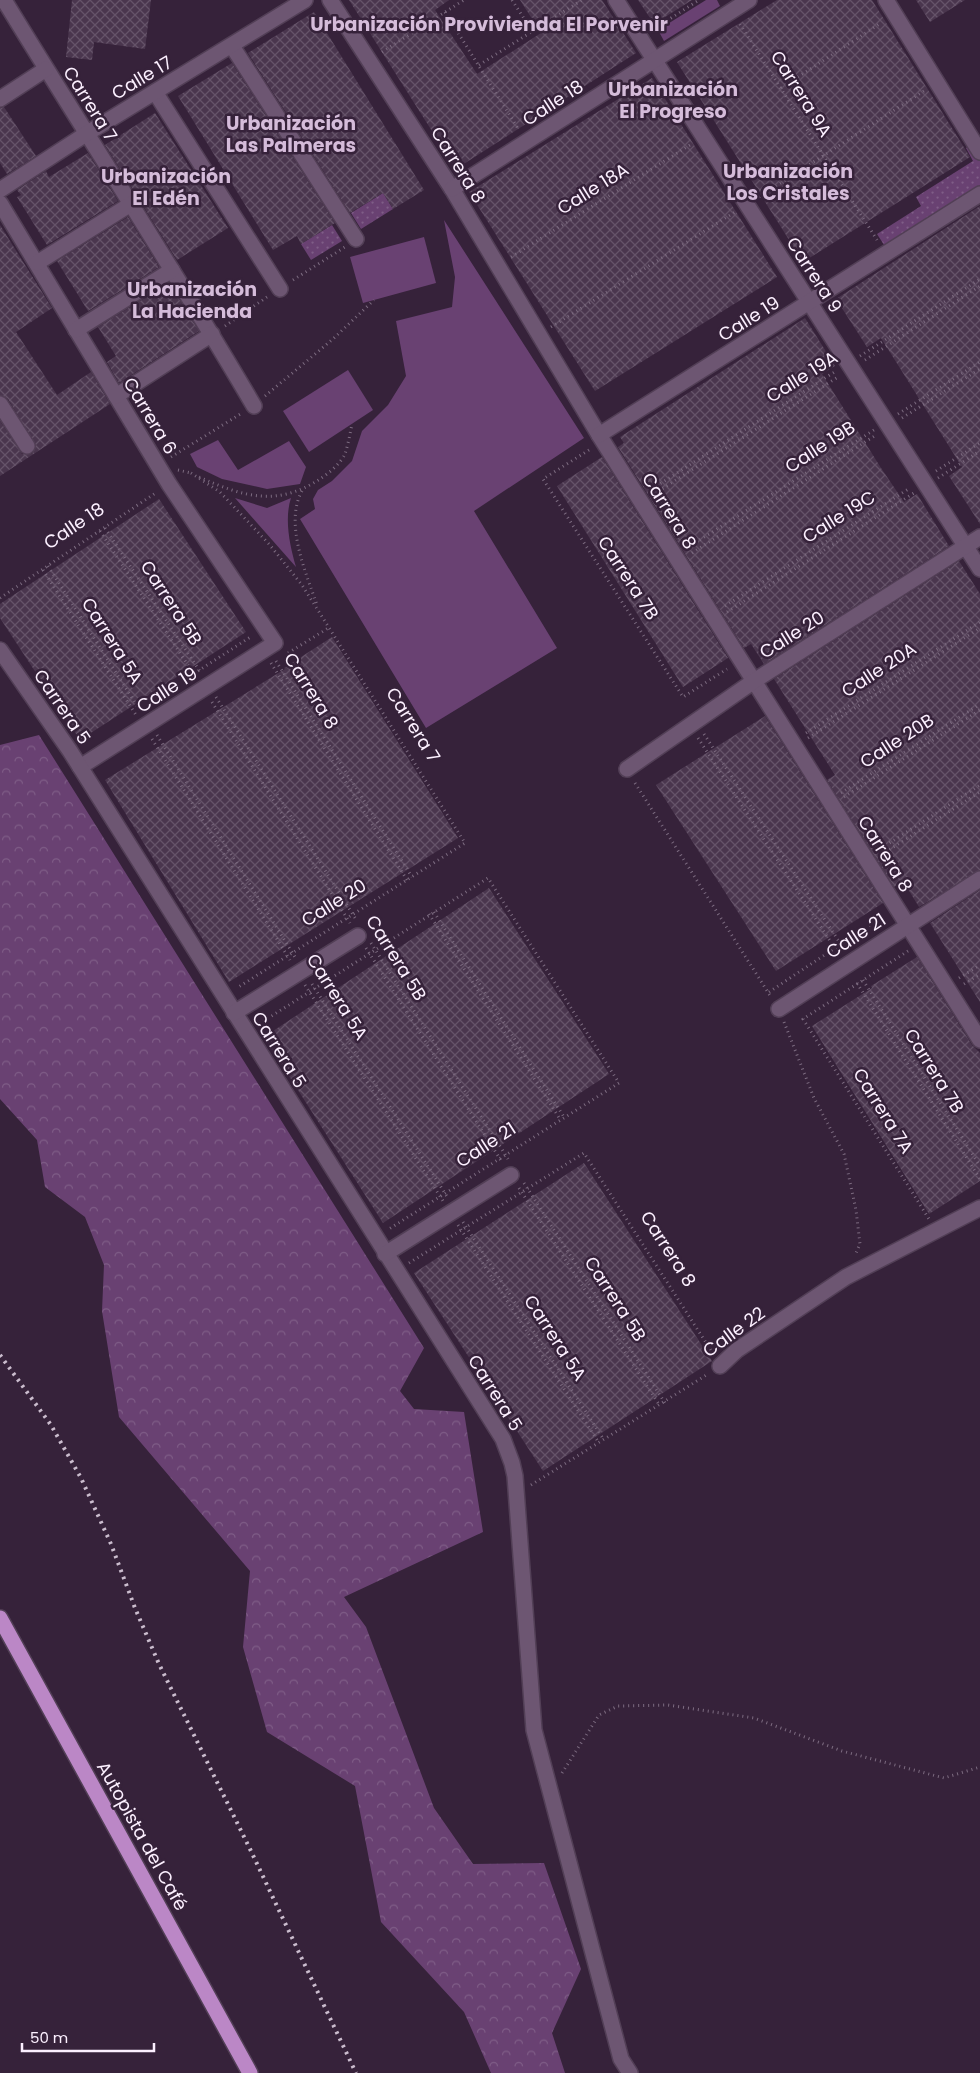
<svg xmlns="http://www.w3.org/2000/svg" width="980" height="2073" font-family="Poppins,sans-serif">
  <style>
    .grass { fill: url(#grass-dots) }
    .forest { fill: url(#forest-crowns) }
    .green { fill: #694172 }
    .building { fill: url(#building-cross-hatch) }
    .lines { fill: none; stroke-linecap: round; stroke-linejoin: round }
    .minor-casing { stroke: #523f56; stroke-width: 18 }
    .trunk-casing { stroke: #523f56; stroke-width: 18 }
    .path { stroke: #7d6c81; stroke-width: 3; stroke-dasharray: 1 4; stroke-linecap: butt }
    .minor { stroke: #6d5672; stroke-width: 15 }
    .trunk { stroke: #bb87c6; stroke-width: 15 }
    .rail { stroke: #cbbdce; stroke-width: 4; stroke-dasharray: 2.5 5; stroke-linecap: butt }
    .labels { text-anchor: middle; stroke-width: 5; stroke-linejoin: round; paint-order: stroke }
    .street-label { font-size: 18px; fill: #fcf0ff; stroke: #36223a }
    .neighbourhood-label { font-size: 19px; font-weight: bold; fill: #d5bcda; stroke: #36223a }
  </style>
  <defs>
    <pattern id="grass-dots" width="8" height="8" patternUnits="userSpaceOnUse" patternTransform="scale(1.25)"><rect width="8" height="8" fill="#694172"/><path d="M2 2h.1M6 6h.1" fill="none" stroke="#7f5d87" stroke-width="1.8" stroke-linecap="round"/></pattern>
    <pattern id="forest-crowns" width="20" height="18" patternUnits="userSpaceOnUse" patternTransform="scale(1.25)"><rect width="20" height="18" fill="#694172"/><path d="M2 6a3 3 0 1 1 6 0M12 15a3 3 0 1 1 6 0" fill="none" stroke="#7f5d87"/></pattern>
    <pattern id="building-cross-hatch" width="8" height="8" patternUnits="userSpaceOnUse" patternTransform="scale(1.25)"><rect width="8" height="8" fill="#4a364e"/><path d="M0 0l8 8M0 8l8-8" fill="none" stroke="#655369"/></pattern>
  </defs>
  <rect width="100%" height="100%" fill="#36223a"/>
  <g class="grass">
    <path d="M971 145 980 161V191L888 251 877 234 921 206 916 197 973 161 966 148Z"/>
    <path d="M383 193 393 209 361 229 351 213Z"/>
    <path d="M332 225 342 241 311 260 301 244Z"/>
  </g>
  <path class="forest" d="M39 735 424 1348 400 1391 414 1409 464 1412 483 1532 344 1597 366 1627 434 1808 473 1864 544 1863 581 1969 552 2033 565 2073H491L464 2012 381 1922 355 1786 267 1732 243 1647 250 1571 119 1417 102 1311 104 1265 85 1217 45 1187 37 1140 0 1099V745Z"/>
  <g class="green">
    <path d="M706 0H717L720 6 664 41 658 30Z"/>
    <path d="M444 220 584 438 474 511 557 648 426 728 300 519 315 509 313 499 318 490 332 481 352 461 362 431 388 405 406 376 396 321 452 307 455 277Z"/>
    <path d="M424 237 436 283 363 303 350 257Z"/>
    <path d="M348 370 373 410 309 452 283 411Z"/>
    <path d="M218 440 238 470 289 441 306 467 300 484 267 489 222 479 197 467 190 454Z"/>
    <path d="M235 498 267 508 291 498C284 519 290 547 296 567Z"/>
  </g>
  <g class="building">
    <path d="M72 0H151L145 49 94 42 92 60 66 57Z"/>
    <path d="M349 0H449L435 10 477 74 541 33 520 0H602L636 53 456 169Z"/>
    <path d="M638 0H692L654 24Z"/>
    <path d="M777 0H872L970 157 803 262 677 62Z"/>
    <path d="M916 0H965L930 22Z"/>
    <path d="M314 12 424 190 393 209 383 193 350 213 248 53Z"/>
    <path d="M232 63 335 223 301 244 297 236 273 250 178 96Z"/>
    <path d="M652 78 777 277 595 391 469 192Z"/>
    <path d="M4 107 36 156 7 174 0 163V108Z"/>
    <path d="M155 113 228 228 177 260 105 145Z"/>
    <path d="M88 153 118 201 47 245 17 197 21 195 17 190 46 171 49 177Z"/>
    <path d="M980 206V524L949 476 962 467 903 373 881 338 867 347 836 299Z"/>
    <path d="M128 217 159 267 88 311 57 261Z"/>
    <path d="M0 225 52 308 16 332 57 395 91 372 110 404 0 476V421L22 454H32L36 446 8 399 0 395Z"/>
    <path d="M169 283 199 331 119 383 107 362 116 356 98 327Z"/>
    <path d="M805 318 835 366 822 374 881 468 904 502 917 494 949 546 764 664 751 644 744 648 618 447 624 443 620 437Z"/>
    <path d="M602 457 728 658 683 687 557 486Z"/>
    <path d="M159 499 246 632 80 740 0 618V604Z"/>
    <path d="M959 561 980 594V870L919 907 903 881 894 887 827 780 835 775 774 679Z"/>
    <path d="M332 637 458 838 229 982 105 780 285 669 284 668Z"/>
    <path d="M765 716 883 903 776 971 656 785Z"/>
    <path d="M489 888 609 1074 383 1223 264 1037Z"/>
    <path d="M980 890V1002L930 923Z"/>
    <path d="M917 957 972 1045 980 1053V1181L929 1214 812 1026 872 988 871 986Z"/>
    <path d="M584 1163 712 1361 543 1471 414 1273Z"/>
  </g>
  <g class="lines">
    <g class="minor-casing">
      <g id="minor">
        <path d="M4 0C87 136 174 269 254 406"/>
        <path d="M330 0 452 189 599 435 980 1040"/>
        <path d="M616 0 980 569"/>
        <path d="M886 0 980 152"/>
        <path d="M232 46 356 239"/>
        <path d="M155 92 280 289"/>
        <path d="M0 99 46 69"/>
        <path d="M452 189 749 0"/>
        <path d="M0 190 86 134 305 0"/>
        <path d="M0 203 169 484 275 643 80 767"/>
        <path d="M37 263 131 204"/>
        <path d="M76 330 172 270"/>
        <path d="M116 396 212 334"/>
        <path d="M0 404 27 446"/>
        <path d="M599 435 980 194"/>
        <path d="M0 650 70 751 503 1439 512 1463 515 1476 534 1730 621 2059 630 2073"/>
        <path d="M627 769 754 681 980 537"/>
        <path d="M779 1009 980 879"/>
        <path d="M234 1013 358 936"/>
        <path d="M385 1254 511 1175"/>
        <path d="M720 1366 737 1350 846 1277 980 1208"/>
      </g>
    </g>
    <g class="trunk-casing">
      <path id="trunk" d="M0 1618 250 2073"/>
    </g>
    <g class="path">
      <path d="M512 0 532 31"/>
      <path d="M445 12 519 130"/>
      <path d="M740 24 877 240"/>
      <path d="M654 29 699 0"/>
      <path d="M382 52 464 0"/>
      <path d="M479 65 582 0"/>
      <path d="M781 88 881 23"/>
      <path d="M759 197 924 91"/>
      <path d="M511 257 690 145"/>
      <path d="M293 280 345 247"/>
      <path d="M225 326 267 297"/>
      <path d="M551 327 735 212"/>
      <path d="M860 356 980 279"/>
      <path d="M865 360 980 286"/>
      <path d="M265 396 333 339 374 300"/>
      <path d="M898 414 980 362"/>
      <path d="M902 418 980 369"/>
      <path d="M589 450 543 479 683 697 727 669"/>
      <path d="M171 457 242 413"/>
      <path d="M178 470 191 473"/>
      <path d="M936 471 980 443"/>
      <path d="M191 473 220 492 269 544 302 585 465 843 237 988"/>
      <path d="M199 477C244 497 277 507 320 479 328 474 341 463 345 454 348 445 350 434 352 424"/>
      <path d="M938 478 980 451"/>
      <path d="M652 489 836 371"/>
      <path d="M302 491C284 523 306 573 317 605"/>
      <path d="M654 494 838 377"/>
      <path d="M105 528 201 673"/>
      <path d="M100 531 195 676"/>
      <path d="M687 548 874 430"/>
      <path d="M692 553 876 435"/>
      <path d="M48 566 141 712"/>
      <path d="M43 570 136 715"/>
      <path d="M0 598 157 492"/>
      <path d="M725 606 910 488"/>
      <path d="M727 612 914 493"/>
      <path d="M288 653 330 627"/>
      <path d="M276 661 412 877"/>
      <path d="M271 663 407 880"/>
      <path d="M198 671 252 636"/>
      <path d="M216 697 357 921"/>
      <path d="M212 702 350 923"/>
      <path d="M806 733 980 622"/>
      <path d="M704 734 840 943"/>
      <path d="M157 735 295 957"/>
      <path d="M698 738 834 947"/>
      <path d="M808 738 980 628"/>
      <path d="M152 739 290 960"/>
      <path d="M635 783 771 997"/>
      <path d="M841 793 980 704"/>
      <path d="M844 797 980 710"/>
      <path d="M877 851 980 785"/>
      <path d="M881 855 980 792"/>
      <path d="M434 912 564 1117"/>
      <path d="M429 914 560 1119"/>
      <path d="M371 943 508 1159"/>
      <path d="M366 948 502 1162"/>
      <path d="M908 951 803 1019 929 1219"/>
      <path d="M959 978 980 965"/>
      <path d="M863 980 980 1166"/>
      <path d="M857 983 980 1179"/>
      <path d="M312 984 448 1198"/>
      <path d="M964 984 980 974"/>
      <path d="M305 985 443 1201"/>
      <path d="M769 992 883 916"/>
      <path d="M784 1022 814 1098 844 1154 856 1210 860 1244 856 1253"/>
      <path d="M259 1024 488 878 619 1083 389 1229"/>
      <path d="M524 1183 665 1403"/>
      <path d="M519 1188 660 1406"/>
      <path d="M463 1222 604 1440"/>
      <path d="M458 1225 599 1443"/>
      <path d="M409 1263 584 1153 712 1352"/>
      <path d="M531 1485 708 1374"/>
      <path d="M562 1773 599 1715 618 1706 668 1705 754 1718 842 1751 944 1778 980 1767"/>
    </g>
    <use href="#minor" class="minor"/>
    <use href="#trunk" class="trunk"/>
    <path class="rail" d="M0 1355 51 1425 81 1478 111 1544 135 1608 159 1664 250 1849 356 2073"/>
  </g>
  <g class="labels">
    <g class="street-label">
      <text transform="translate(142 78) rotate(-31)" y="6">Calle 17</text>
      <text transform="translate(801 94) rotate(58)" y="6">Carrera 9A</text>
      <text transform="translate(553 103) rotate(-33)" y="6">Calle 18</text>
      <text transform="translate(90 104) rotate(58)" y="6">Carrera 7</text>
      <text transform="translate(458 165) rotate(58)" y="6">Carrera 8</text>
      <text transform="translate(593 189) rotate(-32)" y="6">Calle 18A</text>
      <text transform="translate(814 275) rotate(57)" y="6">Carrera 9</text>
      <text transform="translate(749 319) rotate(-32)" y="6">Calle 19</text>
      <text transform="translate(802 377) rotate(-32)" y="6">Calle 19A</text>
      <text transform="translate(150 416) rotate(59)" y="6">Carrera 6</text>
      <text transform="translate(820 447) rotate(-33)" y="6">Calle 19B</text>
      <text transform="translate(669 511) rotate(58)" y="6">Carrera 8</text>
      <text transform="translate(839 517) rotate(-32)" y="6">Calle 19C</text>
      <text transform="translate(74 526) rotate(-34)" y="6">Calle 18</text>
      <text transform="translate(628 578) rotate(57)" y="6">Carrera 7B</text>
      <text transform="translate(171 603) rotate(57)" y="6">Carrera 5B</text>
      <text transform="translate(792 635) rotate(-32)" y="6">Calle 20</text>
      <text transform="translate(112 641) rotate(58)" y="6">Carrera 5A</text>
      <text transform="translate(879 670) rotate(-33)" y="6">Calle 20A</text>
      <text transform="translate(167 690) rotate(-33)" y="6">Calle 19</text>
      <text transform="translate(311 691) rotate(58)" y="6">Carrera 8</text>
      <text transform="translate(62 707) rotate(56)" y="6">Carrera 5</text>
      <text transform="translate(413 725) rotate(58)" y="6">Carrera 7</text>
      <text transform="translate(897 741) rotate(-33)" y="6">Calle 20B</text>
      <text transform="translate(885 854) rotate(58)" y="6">Carrera 8</text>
      <text transform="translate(334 903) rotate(-32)" y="6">Calle 20</text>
      <text transform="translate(856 936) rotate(-33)" y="6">Calle 21</text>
      <text transform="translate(396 958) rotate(58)" y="6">Carrera 5B</text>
      <text transform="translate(337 997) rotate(58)" y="6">Carrera 5A</text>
      <text transform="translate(279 1050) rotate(58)" y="6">Carrera 5</text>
      <text transform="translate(934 1071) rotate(58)" y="6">Carrera 7B</text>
      <text transform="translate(883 1111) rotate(58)" y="6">Carrera 7A</text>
      <text transform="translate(486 1145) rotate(-33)" y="6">Calle 21</text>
      <text transform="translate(668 1249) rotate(57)" y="6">Carrera 8</text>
      <text transform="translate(615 1299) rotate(57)" y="6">Carrera 5B</text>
      <text transform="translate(734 1332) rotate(-36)" y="6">Calle 22</text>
      <text transform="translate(555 1338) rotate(57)" y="6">Carrera 5A</text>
      <text transform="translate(495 1393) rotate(58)" y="6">Carrera 5</text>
      <text transform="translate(142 1836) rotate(61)" y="6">Autopista del Café</text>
    </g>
    <g class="neighbourhood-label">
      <text x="489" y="31">Urbanización Provivienda El Porvenir</text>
      <text x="673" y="96">Urbanización<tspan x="673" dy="22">El Progreso</tspan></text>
      <text x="291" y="130">Urbanización<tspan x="291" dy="22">Las Palmeras</tspan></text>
      <text x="788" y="178">Urbanización<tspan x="788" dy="22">Los Cristales</tspan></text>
      <text x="166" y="183">Urbanización<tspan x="166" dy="22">El Edén</tspan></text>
      <text x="192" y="296">Urbanización<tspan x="192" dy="22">La Hacienda</tspan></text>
    </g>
  </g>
  <path d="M22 2043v8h132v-8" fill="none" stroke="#fcf0ff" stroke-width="2.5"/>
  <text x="30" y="2043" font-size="15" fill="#fcf0ff" stroke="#36223a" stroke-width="4" paint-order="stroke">50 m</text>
</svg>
